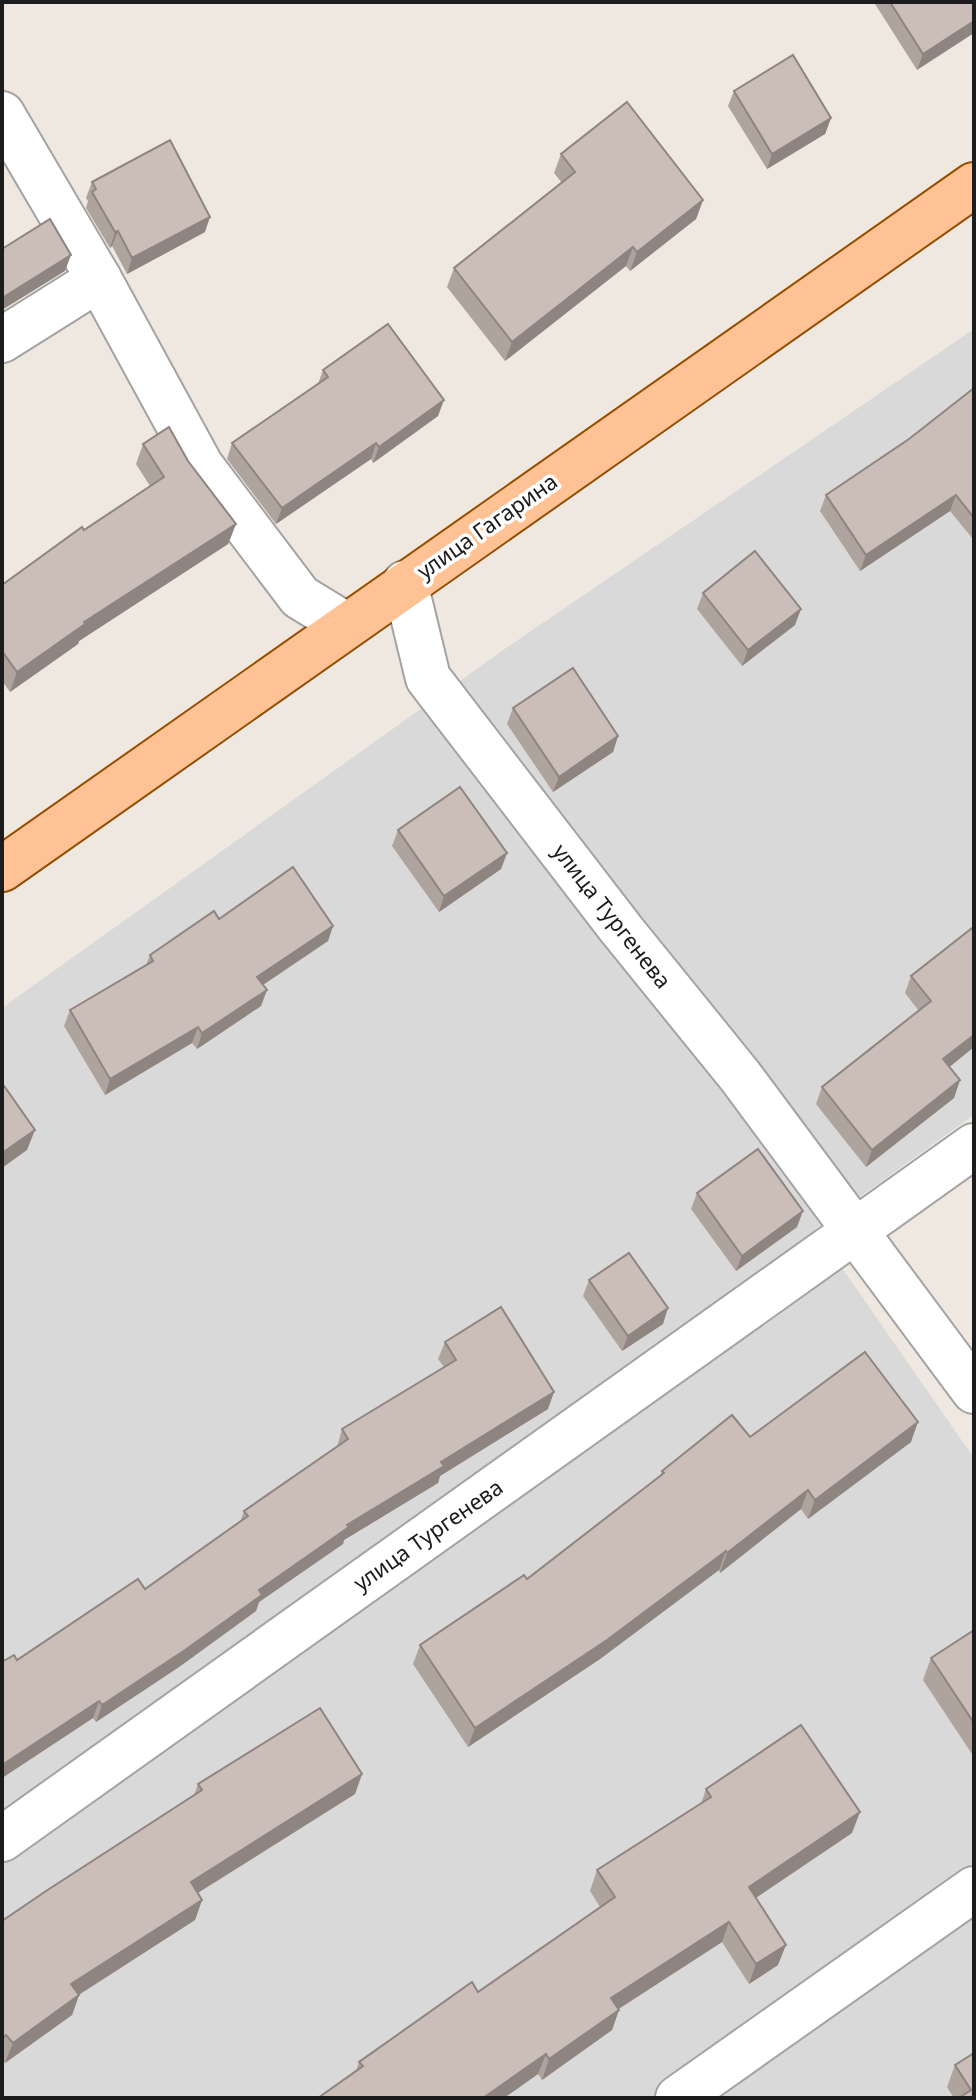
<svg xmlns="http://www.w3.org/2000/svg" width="976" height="2100" font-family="'Noto Sans',sans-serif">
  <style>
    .residential { fill: #dad9d9 }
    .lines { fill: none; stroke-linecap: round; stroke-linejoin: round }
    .minor-casing { stroke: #a3a3a3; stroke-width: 48 }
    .major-casing { stroke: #944e00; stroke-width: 48 }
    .minor { stroke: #fff; stroke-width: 44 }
    .major { stroke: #ffc295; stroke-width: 44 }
    .wall { fill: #afa39d }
    .shaded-wall { fill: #8e8480 }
    .building { fill: #cbbdb7; stroke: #8e8480; stroke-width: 2 }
    .labels { text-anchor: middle; stroke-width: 7; stroke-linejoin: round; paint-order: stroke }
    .street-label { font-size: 22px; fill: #1c1c1c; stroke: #fff }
  </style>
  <rect width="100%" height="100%" fill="#efe8e1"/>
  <path class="residential" d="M974 329V1115L815 1229 974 1458V2098H2V1008L509 646Z"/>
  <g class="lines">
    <g class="minor-casing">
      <g id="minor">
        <path d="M2 114 99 279 201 466 300 597 346 625"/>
        <path d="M2 340 99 279"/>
        <path d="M405 583 428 678 621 929 740 1076 974 1391"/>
        <path d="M2 1839 974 1146"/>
        <path d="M678 2098 974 1889"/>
      </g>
    </g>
    <g class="major-casing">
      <path id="major" d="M2 869 974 185"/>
    </g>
    <use href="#minor" class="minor"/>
    <use href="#major" class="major"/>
  </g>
  <g class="wall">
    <path d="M876 2H974L917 70 875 4Z"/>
    <path d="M734 91 831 118 825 134 767 169 728 106Z"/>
    <path d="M561 154 703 200 696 219 630 271 626 266 505 361 447 287 454 268 562 183 554 173Z"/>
    <path d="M92 182 205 232 127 274 112 246 110 248 86 208 88 201 86 198Z"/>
    <path d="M323 370 438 416 373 463 371 459 276 524 227 459 232 443 318 384Z"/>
    <path d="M974 388V536L972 538 950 511 860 571 820 511 826 495 909 439Z"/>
    <path d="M143 444 188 461 236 524 228 544 79 641 78 644 10 692 2 681V585L150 486 136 464Z"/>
    <path d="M703 593 795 625 742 666 697 609Z"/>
    <path d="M513 708 618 736 613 752 553 792 507 724Z"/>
    <path d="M398 830 507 853 501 869 439 912 392 846Z"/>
    <path d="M219 919 333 926 328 941 263 985 261 1006 197 1049 192 1043 105 1095 64 1026 70 1010 146 965 150 955Z"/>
    <path d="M911 976 974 1047 949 1067 960 1080 954 1098 866 1167 816 1104 822 1087 919 1011 905 993Z"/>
    <path d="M697 1193 797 1227 736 1271 691 1209Z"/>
    <path d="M589 1280 663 1324 622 1351 583 1296Z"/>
    <path d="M445 1342 548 1409 440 1476 438 1483 344 1540 343 1544 259 1602 256 1611 179 1667 96 1722 93 1718 2 1778V1662L17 1660 145 1589 240 1522 244 1511 337 1447 342 1429 444 1367 438 1359Z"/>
    <path d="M750 1437 911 1442 808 1519 801 1509 720 1573 719 1570 600 1659 468 1747 413 1664 420 1645 527 1579 660 1476 662 1471Z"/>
    <path d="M974 1630V1757L923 1680 931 1658Z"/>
    <path d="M362 1774 355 1794 198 1893 202 1900 195 1920 79 1995 72 2015 5 2063 2 2058V1921L194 1795 198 1784Z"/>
    <path d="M706 1789 852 1833 755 1898 778 1965 749 1984 722 1942 619 2009 612 2030 542 2080 538 2074 504 2098H318L356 2071 359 2062 478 1992 600 1907 590 1891 597 1870 701 1804Z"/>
    <path d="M974 2053V2098H954L947 2087 955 2065Z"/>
  </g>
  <g class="shaded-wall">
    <path d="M974 21V33L917 70 923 54Z"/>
    <path d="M831 118 825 134 767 169 772 154Z"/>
    <path d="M703 200 696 219 630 271 637 252Z"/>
    <path d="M210 217 205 232 127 274 132 258Z"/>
    <path d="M118 231 112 246 110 248 115 232Z"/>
    <path d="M633 247 626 266 505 361 512 342Z"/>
    <path d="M71 255 65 271 2 310V298Z"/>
    <path d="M444 400 438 416 373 463 379 447Z"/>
    <path d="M376 443 371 459 276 524 282 508Z"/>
    <path d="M956 495 950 511 860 571 866 555Z"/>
    <path d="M236 524 228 544 79 641 78 644 10 692 17 672 84 622Z"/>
    <path d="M801 609 795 625 742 666 748 650Z"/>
    <path d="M618 736 613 752 553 792 559 777Z"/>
    <path d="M507 853 501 869 439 912 444 896Z"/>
    <path d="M333 926 328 941 252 992 257 977Z"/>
    <path d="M267 990 261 1006 197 1049 202 1033Z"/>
    <path d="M198 1027 192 1043 105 1095 110 1079Z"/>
    <path d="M974 1035V1047L937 1077 943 1059Z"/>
    <path d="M960 1080 954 1098 866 1167 872 1150Z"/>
    <path d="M35 1130 27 1150 2 1168V1153Z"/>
    <path d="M803 1211 797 1227 736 1271 742 1256Z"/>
    <path d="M668 1308 663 1324 622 1351 628 1336Z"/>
    <path d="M554 1392 548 1409 440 1476 438 1483 344 1540 343 1544 259 1602 256 1611 179 1667 96 1722 102 1705 347 1525 441 1462Z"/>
    <path d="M918 1422 911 1442 808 1519 815 1500Z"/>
    <path d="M808 1490 801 1509 720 1573 727 1553Z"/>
    <path d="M726 1551 719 1570 600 1659 468 1747 475 1728Z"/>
    <path d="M99 1701 93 1718 2 1778V1765Z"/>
    <path d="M362 1774 355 1794 183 1902 191 1882Z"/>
    <path d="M860 1812 852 1833 741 1908 749 1887Z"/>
    <path d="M202 1900 195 1920 64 2004 71 1984Z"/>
    <path d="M729 1922 722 1942 604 2018 611 1998Z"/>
    <path d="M786 1945 778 1965 749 1984 756 1964Z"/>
    <path d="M79 1995 72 2015 5 2063 13 2043Z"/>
    <path d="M619 2010 612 2030 542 2080 549 2059Z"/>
    <path d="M546 2054 538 2074 504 2098H483Z"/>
  </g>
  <g class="building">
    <path d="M890 2H974V21L923 54Z"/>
    <path d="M793 55 831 118 772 154 734 91Z"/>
    <path d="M627 102 703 200 637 252 633 247 512 342 454 268 575 172 561 154Z"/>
    <path d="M170 140 210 217 132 258 118 231 115 232 92 192 96 189 92 182Z"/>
    <path d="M50 219 71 255 2 298V249Z"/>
    <path d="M388 324 444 400 379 447 376 443 282 508 232 443 328 377 323 370Z"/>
    <path d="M974 388V518L956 495 866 555 826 495 909 439Z"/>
    <path d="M169 427 188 461 236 524 84 622 85 624 17 672 2 651V585L82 527 84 530 164 477 143 444Z"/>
    <path d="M755 551 801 609 748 650 703 593Z"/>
    <path d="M573 668 618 736 559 777 513 708Z"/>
    <path d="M460 787 507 853 444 896 398 830Z"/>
    <path d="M293 867 333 926 257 977 267 990 202 1033 198 1027 110 1079 70 1010 153 961 150 955 214 911 219 919Z"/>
    <path d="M972 928 974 930V1035L943 1059 960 1080 872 1150 822 1087 931 1001 911 976Z"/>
    <path d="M2 1083 35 1130 2 1153Z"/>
    <path d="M758 1149 803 1211 742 1256 697 1193Z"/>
    <path d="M629 1253 668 1308 628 1336 589 1280Z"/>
    <path d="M501 1307 554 1392 441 1462 444 1466 347 1525 349 1527 259 1590 262 1595 185 1650 102 1705 99 1701 2 1765V1662L14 1655 17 1660 138 1579 145 1589 248 1516 244 1511 348 1439 342 1429 456 1360 445 1342Z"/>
    <path d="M865 1352 918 1422 815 1500 808 1490 727 1553 726 1551 607 1640 475 1728 420 1645 524 1575 527 1579 664 1473 662 1471 732 1415 750 1437Z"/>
    <path d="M974 1630V1723L931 1658Z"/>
    <path d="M320 1708 362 1774 191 1882 202 1900 71 1984 79 1995 13 2043 6 2035 2 2038V1921L46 1891 202 1790 198 1784Z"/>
    <path d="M801 1725 860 1812 749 1887 786 1945 756 1964 729 1922 611 1998 619 2010 549 2059 546 2054 483 2098H318L363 2066 359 2062 472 1982 478 1992 615 1897 597 1870 711 1797 706 1789Z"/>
    <path d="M974 2053V2098H959L971 2090 955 2065Z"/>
  </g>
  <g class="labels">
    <g class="street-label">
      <text transform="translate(487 526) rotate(-35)" y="8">улица Гагарина</text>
      <text transform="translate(612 916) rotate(52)" y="8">улица Тургенева</text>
      <text transform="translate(428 1535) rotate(-35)" y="8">улица Тургенева</text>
    </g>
  </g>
  <rect width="976" height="2100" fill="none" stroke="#1c1c1c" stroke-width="8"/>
</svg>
